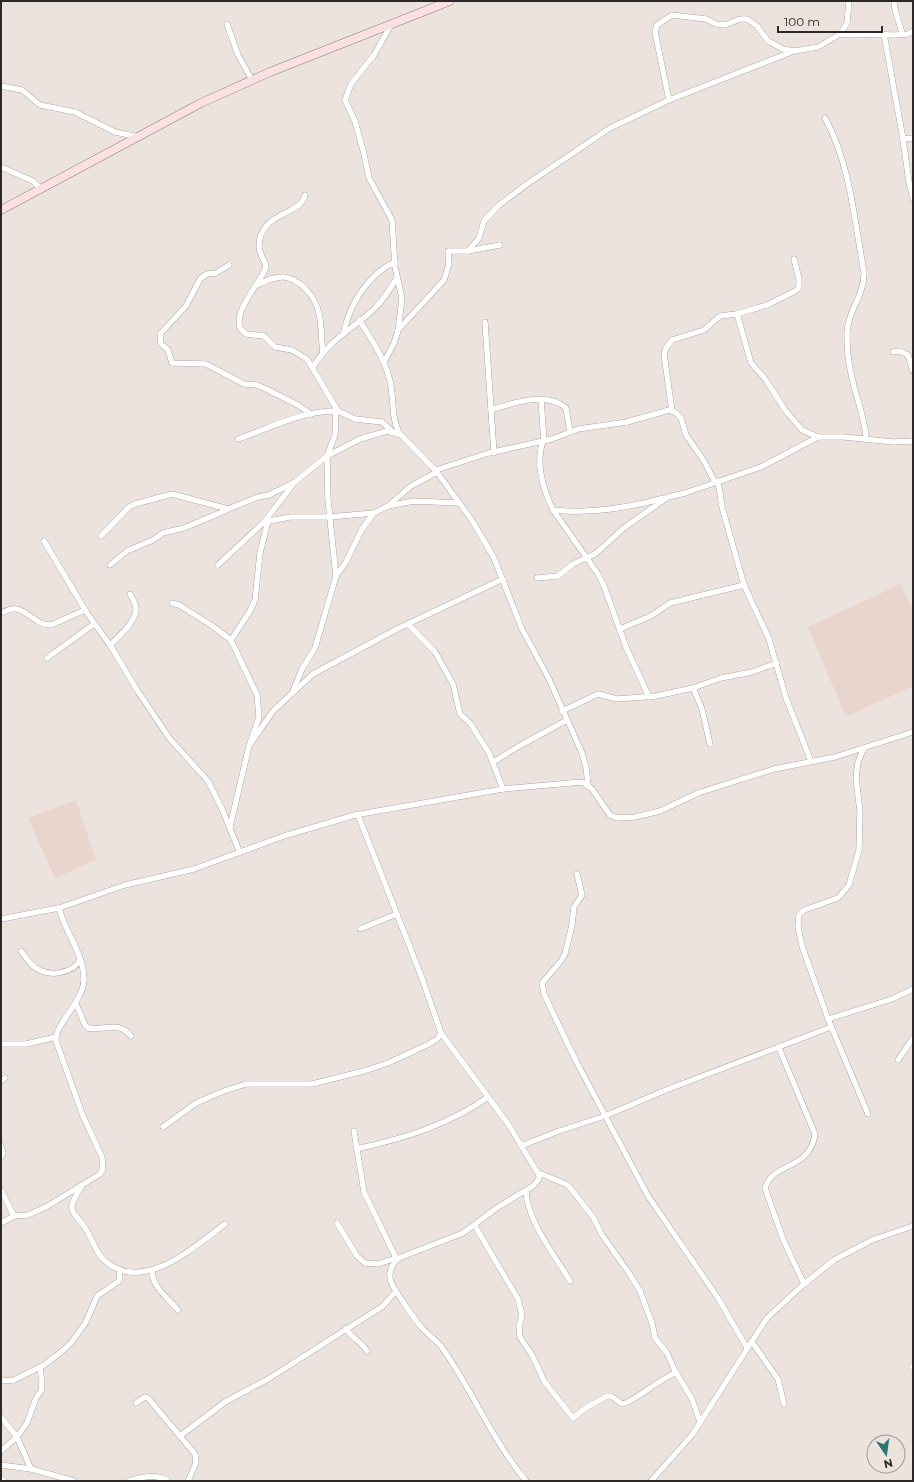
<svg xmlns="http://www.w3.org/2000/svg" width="914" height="1482" font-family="Montserrat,sans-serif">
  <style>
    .built { fill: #e8d5ce }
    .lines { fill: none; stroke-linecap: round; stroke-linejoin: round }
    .street-casing { stroke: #887f7b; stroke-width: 6 }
    .secondary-casing { stroke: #887f7b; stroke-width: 9 }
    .street { stroke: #fff; stroke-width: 5.5 }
    .secondary { stroke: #fae0e2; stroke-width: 8 }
  </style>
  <rect width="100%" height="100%" fill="#ece2de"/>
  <g class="built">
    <path d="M901 584 913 611V686L846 717 808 627Z"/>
    <path d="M76 800 96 860 55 878 28 818Z"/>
  </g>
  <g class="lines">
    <g class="street-casing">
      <g id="street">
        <path d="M894 1C894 13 900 22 902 34"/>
        <path d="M227 24 238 55 252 80"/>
        <path d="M840 34 847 23 849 1"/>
        <path d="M884 34 903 139 909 182 913 198"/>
        <path d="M1 86 22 90 40 105 75 112 115 132 139 137"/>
        <path d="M669 100 655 32 657 25 672 15 706 19 716 24 725 25 740 19H747L757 26 768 41 783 49 794 51 818 47 840 34 896 35 908 34 913 31"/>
        <path d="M825 118C851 166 854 220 864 272 865 295 846 313 847 336 847 351 849 367 853 382 857 400 865 419 866 438"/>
        <path d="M903 139 913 138"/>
        <path d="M1 167 33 181 41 189"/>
        <path d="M305 195C301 216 260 211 259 246 259 254 265 260 266 267 260 284 234 309 240 328L246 334 264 336 275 347 292 350 307 359 338 411 355 419 382 422 392 431"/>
        <path d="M468 251 479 238 484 221 498 206 527 184 610 128 669 100 794 51"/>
        <path d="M229 265 216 273 207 274 200 279 186 306 160 334 161 344 168 350 172 363 206 364 244 384 257 385 266 389 298 405 311 414"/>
        <path d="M255 286C264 282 274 276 284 277 301 279 315 297 319 313 322 325 321 340 323 353"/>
        <path d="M737 314 751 363 766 380 785 410 802 430 818 437H844L893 442 913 441"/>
        <path d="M359 320C371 339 383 356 389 377 395 396 390 418 400 434"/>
        <path d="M485 322 494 453"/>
        <path d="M398 330 444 280 449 264 448 251H468L500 245"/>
        <path d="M344 331C350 304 369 273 395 262"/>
        <path d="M893 352 900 351 908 355 913 371"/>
        <path d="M384 362 394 343 398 331 402 298 395 267 392 220 369 178 364 154 355 121 345 100 351 84 374 55 391 25"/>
        <path d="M313 367C329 340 351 330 373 310 383 301 390 289 397 278"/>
        <path d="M541 400 544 441"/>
        <path d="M491 410C512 403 546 391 566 408L570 432"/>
        <path d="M672 411 664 354 666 348 672 340 704 330 720 316 737 314 767 305 795 291 799 288V279L794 259"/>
        <path d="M238 439C270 428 303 410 338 411"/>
        <path d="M543 441C535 464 543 489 553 510L598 574 604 586 626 647 649 697"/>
        <path d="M436 470 489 453 552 439 578 429 627 422 669 410 675 412 681 418 686 435 704 461 715 482"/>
        <path d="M718 481 722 507 744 585 769 639 786 698 811 761"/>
        <path d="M388 506 414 501 459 503"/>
        <path d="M553 510C591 514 628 508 664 498"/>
        <path d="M264 522 290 517H329L374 513 388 506 411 486 437 472"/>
        <path d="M101 536 129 507 135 504 172 494 228 509 258 497 269 495 295 482 327 456 360 439 387 431 401 435 437 472 473 522 494 558 522 629 549 679 582 753 586 767 588 784"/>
        <path d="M44 541 87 613 110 645 137 690 170 739 208 781 222 809 240 853"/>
        <path d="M110 565 127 551 153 540 163 533 184 528 227 510"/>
        <path d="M218 565 264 522 294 483"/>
        <path d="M336 576 346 562 362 529 374 513"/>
        <path d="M537 578 558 576 573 564 595 554 625 527 668 497 685 493 761 467 818 437"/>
        <path d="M172 603 179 605 211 625 231 640 257 695 259 717 249 746 230 827"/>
        <path d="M4 612C23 600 31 625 51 625L85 610"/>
        <path d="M408 624 435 652 453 684 460 714 470 723 489 753 503 789"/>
        <path d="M620 629 651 616 670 603 744 585"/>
        <path d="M231 640 250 611 255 600 260 553 268 521"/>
        <path d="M110 645C119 636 136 622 136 609 136 603 132 598 130 594"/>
        <path d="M47 658 94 624"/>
        <path d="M693 688 702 709 710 744"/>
        <path d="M293 691 302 669 315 648 336 576 328 500 327 456 335 435 336 411"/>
        <path d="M562 711 598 694 617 699 656 696 693 688 721 678 752 672 777 663"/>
        <path d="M251 743 273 711 313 674 397 629 503 579"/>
        <path d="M864 748 858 762 856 778 860 812 859 850 849 885 838 898 804 910 799 915 798 927 802 946 828 1019 868 1114"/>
        <path d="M493 762 521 745 567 720"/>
        <path d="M358 815 422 978 441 1033 508 1124 539 1175V1179L533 1186 498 1207 463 1233 399 1258C391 1265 388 1273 391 1282 395 1291 415 1320 422 1328 429 1336 438 1341 443 1349 473 1392 493 1441 526 1481"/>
        <path d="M577 874 582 895 574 907 572 925 565 954 561 961 542 983 544 994 576 1061 648 1196 718 1298 747 1348"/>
        <path d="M1 919 59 908 125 885 194 869 284 836 355 815 503 789 582 782 592 789 610 815 617 818 635 817 660 811 698 793 774 769 835 757 913 732"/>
        <path d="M360 929 397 914"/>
        <path d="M21 951C26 957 29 964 36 968 49 977 72 974 80 960"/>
        <path d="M76 1004 85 1025 88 1028C106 1031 117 1020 131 1036"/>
        <path d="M828 1019 892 999 913 989"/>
        <path d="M1 1044H26L56 1037"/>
        <path d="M779 1048 815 1134C810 1171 773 1161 765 1188L783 1239 804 1284"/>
        <path d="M898 1060 913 1038"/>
        <path d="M1 1081 5 1078"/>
        <path d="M163 1127 196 1103 224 1091 246 1084H312L364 1071 388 1063 429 1044 437 1039 441 1033"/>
        <path d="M354 1131 364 1192 397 1260"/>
        <path d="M1 1146 3 1153 1 1157"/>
        <path d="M521 1146 559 1131 605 1116 666 1090 831 1027"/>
        <path d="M356 1149C402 1139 449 1125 488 1097"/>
        <path d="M539 1173 568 1185 593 1217 602 1235 629 1273 640 1291 652 1323 655 1338 667 1353 674 1369 692 1399 700 1422"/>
        <path d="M81 1187C64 1215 73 1207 87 1231 93 1241 96 1252 104 1260 142 1295 194 1247 225 1224"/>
        <path d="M1 1190 14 1216 28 1215 46 1207 100 1174 103 1169 102 1157 83 1116 56 1041C54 1025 83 1002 84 980 84 954 65 932 59 908"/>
        <path d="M526 1191C527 1220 555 1256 570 1281"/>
        <path d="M1 1223 14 1216"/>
        <path d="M337 1223 357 1256 365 1263 378 1264 396 1258"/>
        <path d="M475 1226 518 1299 522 1315 519 1326 520 1337 532 1355 544 1381 573 1418 584 1409 607 1396H611L622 1404C633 1403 660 1378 676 1373"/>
        <path d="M152 1271C152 1287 169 1299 178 1310"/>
        <path d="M346 1328C351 1338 361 1341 367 1351"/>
        <path d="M752 1342 778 1379 784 1404"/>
        <path d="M912 1367 913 1366"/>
        <path d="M1 1381 14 1380 44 1365 61 1352 71 1343 86 1322 97 1296 119 1281 120 1269"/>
        <path d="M136 1403 145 1397 148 1398 195 1454 196 1463 188 1481"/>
        <path d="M1 1417 17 1437 31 1469"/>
        <path d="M180 1436 225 1402 268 1379 383 1306 396 1291"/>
        <path d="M1 1451 17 1437 27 1423 36 1398 41 1391 42 1383 40 1367"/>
        <path d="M1 1465 31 1469 74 1481"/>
        <path d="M1 1478 4 1481"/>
        <path d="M128 1481C140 1477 157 1473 168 1481"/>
        <path d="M651 1481 692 1435 767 1318 804 1284 834 1260 872 1240 913 1226"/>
      </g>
    </g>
    <g class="secondary-casing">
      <path id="secondary" d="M1 210 201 103 270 72 450 1"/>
    </g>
    <use href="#street" class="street"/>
    <use href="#secondary" class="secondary"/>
  </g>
  <rect width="914" height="1482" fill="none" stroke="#2c2827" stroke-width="4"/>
  <g transform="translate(886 1454) rotate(167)"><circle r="19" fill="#ece2de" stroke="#9f9895"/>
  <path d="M0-3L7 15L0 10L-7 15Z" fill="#2e756c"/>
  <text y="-6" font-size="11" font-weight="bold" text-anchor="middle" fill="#2c2827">N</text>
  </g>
  <path d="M778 26v6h104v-6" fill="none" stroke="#2c2827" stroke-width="2"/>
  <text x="784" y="26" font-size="12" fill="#2c2827" stroke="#ece2de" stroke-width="3" paint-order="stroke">100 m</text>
</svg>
